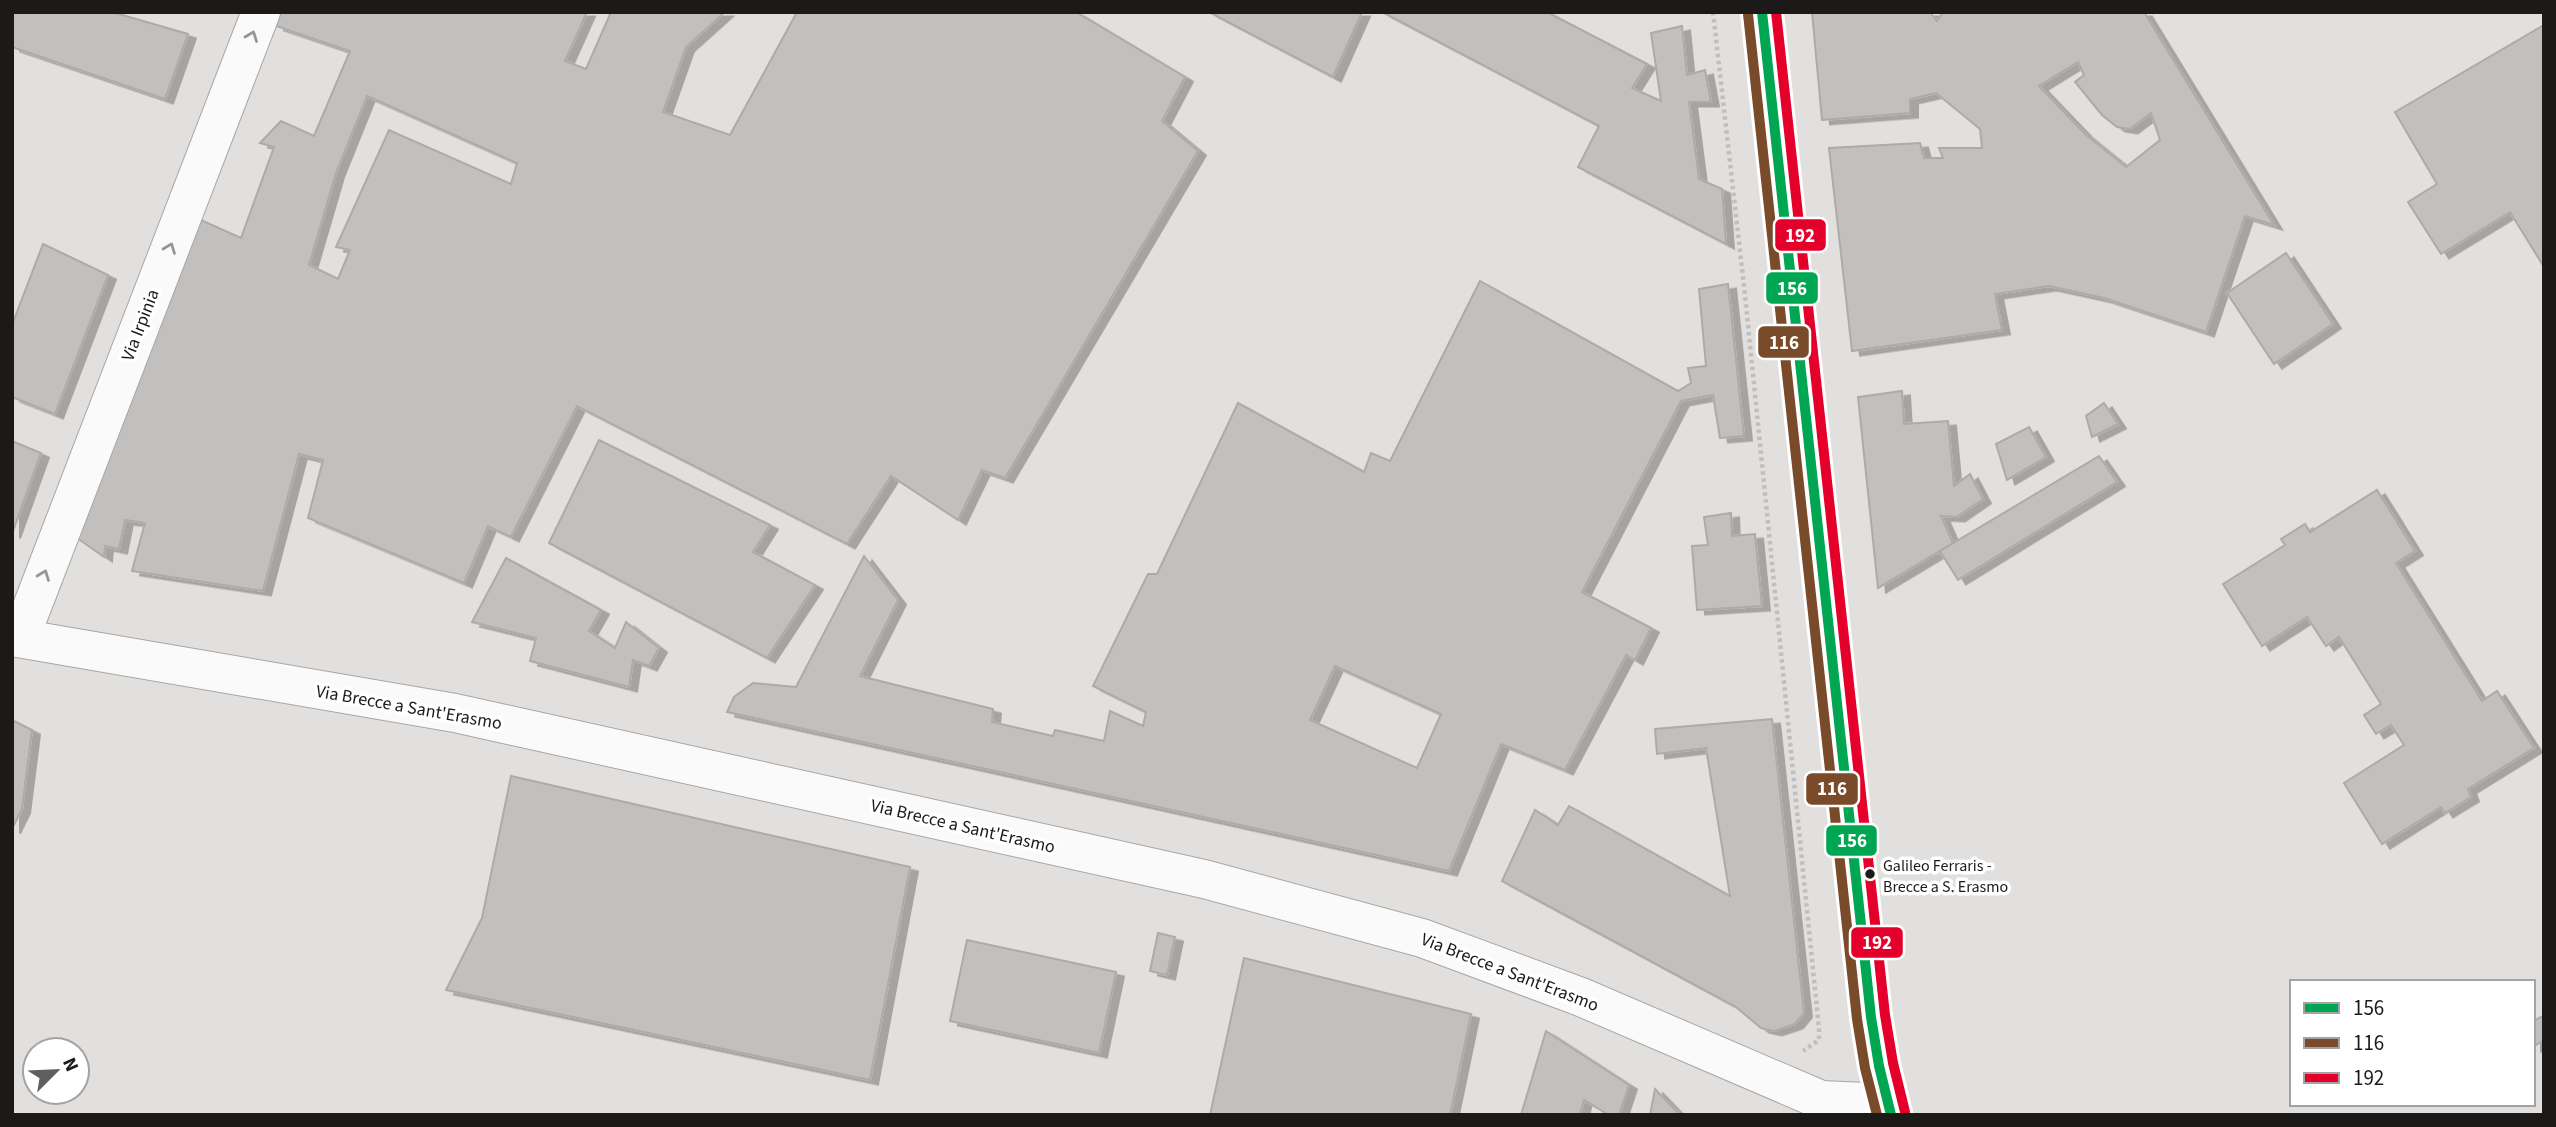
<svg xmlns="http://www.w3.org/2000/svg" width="2556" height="1127" font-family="'Source Sans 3',sans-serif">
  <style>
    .building { fill: #c1c0be; stroke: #acaba9; stroke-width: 2; fill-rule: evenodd; filter: url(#shadow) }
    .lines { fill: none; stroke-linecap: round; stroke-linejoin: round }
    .street-casing { stroke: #a8a7a5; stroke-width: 40 }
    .secondary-casing { stroke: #a8a7a5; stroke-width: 40 }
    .path { stroke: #c0bfbf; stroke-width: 4.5; stroke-dasharray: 3.5 3.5; stroke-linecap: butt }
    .street { stroke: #fbfafa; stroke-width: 38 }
    .secondary { stroke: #fbfafa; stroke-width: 38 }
    .bus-1-casing { stroke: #fff; stroke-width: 16 }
    .bus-2-casing { stroke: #fff; stroke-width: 16 }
    .bus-3-casing { stroke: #fff; stroke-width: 16 }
    .bus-1 { stroke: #00a651; stroke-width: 10 }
    .bus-2 { stroke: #7a4b2a; stroke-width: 10 }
    .bus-3 { stroke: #e4002b; stroke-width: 10 }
    .oneway { stroke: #969595 }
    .bus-dot { fill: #1b1a19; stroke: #fff; stroke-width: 2.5 }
    .labels { text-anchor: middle; stroke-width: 7; stroke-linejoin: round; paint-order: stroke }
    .bus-label { font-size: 16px; fill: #1b1a19; stroke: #fff; text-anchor: start }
    .street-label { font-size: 18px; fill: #1b1a19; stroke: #fff }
    .line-badge { stroke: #fff; stroke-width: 2.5 }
    .badge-label { font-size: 19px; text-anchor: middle; font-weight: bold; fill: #fff }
  </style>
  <defs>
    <filter id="shadow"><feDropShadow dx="8" dy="4.5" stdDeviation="0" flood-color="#0004"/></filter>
  </defs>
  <rect width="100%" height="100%" fill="#e2e0de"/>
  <g class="building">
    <path d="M12 12H112L188 34 165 99 12 47Z"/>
    <path d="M281 12H587L565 61 586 69 611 12H725L686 47 663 112 730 135 797 12H1076L1185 77 1162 121 1198 151 1005 478 982 470 958 520 891 476 847 544 577 406 511 537 488 526 464 583 308 518 323 460 299 454 263 591 132 571 145 523 125 520 119 549 105 546 104 557 77 538 201 220 241 238 274 147 260 143 281 121 314 136 350 51 276 26ZM367 96 517 163 511 184 389 130 336 247 350 250 338 279 309 265 336 173Z"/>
    <path d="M1209 12H1362L1333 77Z"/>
    <path d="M1382 12H1547L1647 64 1632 88 1661 101 1651 33 1682 26 1687 75 1705 70 1711 102H1689L1699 179 1722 189 1726 244 1578 167 1599 126Z"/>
    <path d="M1812 12H1930L1937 21 1943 12H2144L2274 225 2245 216 2206 332 2104 298 2049 286 1995 294 2002 330 1852 351 1829 148 1920 143 1924 158H1943L1939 148H1982L1980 129 1936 93 1910 99V113L1822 120ZM2078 62 2084 75 2075 82 2102 115 2117 127 2130 129 2151 113 2160 140 2126 167 2085 134 2039 86Z"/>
    <path d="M2544 25V267L2510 212 2441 254 2408 202 2437 184 2395 112Z"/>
    <path d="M43 244 108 275 55 414 12 397V325Z"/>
    <path d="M2286 253 2333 324 2274 364 2227 293Z"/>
    <path d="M1480 281 1678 391 1691 383 1688 368 1706 366 1699 289 1728 284 1744 436 1720 438 1713 395 1681 401 1582 592 1651 628 1635 660 1626 655 1565 770 1501 744 1449 871 727 712 734 697 753 683 796 687 864 556 898 600 860 676 993 709 992 722 1053 736 1055 730 1104 741 1110 711 1143 726 1146 712 1093 686 1148 574H1157L1238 403 1364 472 1371 453 1390 461ZM1335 666 1441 714 1417 768 1310 720Z"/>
    <path d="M1902 391 1904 424 1948 421 1954 486 1970 474 1983 499 1957 517 1941 516 1953 543 1878 588 1858 397Z"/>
    <path d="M2104 403 2118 424 2092 437 2086 416Z"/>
    <path d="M2029 427 2046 457 2007 480 1996 444Z"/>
    <path d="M599 440 770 525 753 552 815 585 767 658 549 543Z"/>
    <path d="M12 441 41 453 12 534Z"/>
    <path d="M2099 456 2117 482 1958 580 1940 551Z"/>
    <path d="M2377 490 2415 551 2396 563 2482 701 2497 691 2534 748 2468 789 2471 797 2445 813 2441 807 2382 844 2344 783 2404 745 2391 725 2376 734 2364 715 2381 704 2339 637 2326 646 2307 617 2262 646 2223 584 2285 545 2281 539 2305 524 2310 532Z"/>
    <path d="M1731 513 1732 536 1755 534 1762 606 1697 610 1692 546 1708 545 1704 517Z"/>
    <path d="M506 558 601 610 589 631 615 648 626 622 659 648 649 666 633 660 629 687 530 661 536 638 472 622Z"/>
    <path d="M1772 719 1804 1013 1795 1024 1774 1031 1761 1028 1736 1007 1502 881 1535 810 1558 825 1569 806 1730 896 1706 748 1657 754 1655 729Z"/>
    <path d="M12 720 32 730 22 809 12 829Z"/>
    <path d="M511 776 910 867 870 1080 446 990 482 918Z"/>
    <path d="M1158 933 1175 937 1167 975 1150 971Z"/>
    <path d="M967 940 1116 972 1099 1053 950 1021Z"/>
    <path d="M1244 958 1471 1014 1450 1115H1210Z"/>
    <path d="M2543 1016 2544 1040 2533 1047V1021Z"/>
    <path d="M1546 1031 1629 1085 1619 1115H1609L1584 1100 1580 1115H1521Z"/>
    <path d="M1655 1089 1680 1115H1650Z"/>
  </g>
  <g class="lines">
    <g class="street-casing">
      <g id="street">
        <path d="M12 637 455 713 1204 879 1422 938 1581 997 1821 1100 1888 1103"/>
        <path d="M20 638 261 12"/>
      </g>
    </g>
    <g class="secondary-casing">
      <path id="secondary" d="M1762 12 1871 1017 1879 1066 1891 1115"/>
    </g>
    <path class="path" d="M1713 12 1745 295 1819 1029V1040L1803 1051"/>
    <use href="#street" class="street"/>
    <use href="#secondary" class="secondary"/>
    <g class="bus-1-casing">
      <path id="bus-1" d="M1762 12 1871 1017 1879 1066 1891 1115"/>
    </g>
    <g class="bus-2-casing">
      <path id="bus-2" d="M1748 14 1857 1019 1865 1068 1877 1115"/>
    </g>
    <g class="bus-3-casing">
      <path id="bus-3" d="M1776 12 1885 1015 1893 1063 1905 1112"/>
    </g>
    <use href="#bus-1" class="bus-1"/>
    <use href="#bus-2" class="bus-2"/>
    <use href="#bus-3" class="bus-3"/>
  </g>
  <defs><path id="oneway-chevron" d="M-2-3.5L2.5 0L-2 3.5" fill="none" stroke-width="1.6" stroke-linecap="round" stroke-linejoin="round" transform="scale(1.75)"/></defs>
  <g class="oneway">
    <use href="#oneway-chevron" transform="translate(252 36) rotate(-69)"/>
    <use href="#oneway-chevron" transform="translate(170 248) rotate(-69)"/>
    <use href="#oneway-chevron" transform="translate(44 575) rotate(-69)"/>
  </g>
  <circle class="bus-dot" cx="1870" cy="874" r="6"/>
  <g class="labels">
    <g class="bus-label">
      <text x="1883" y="871">Galileo Ferraris -<tspan x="1883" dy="21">Brecce a S. Erasmo</tspan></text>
    </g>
    <g class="street-label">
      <text transform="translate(140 325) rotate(-69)" y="6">Via Irpinia</text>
      <text transform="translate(409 707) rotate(10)" y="6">Via Brecce a Sant'Erasmo</text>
      <text transform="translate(963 826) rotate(13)" y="6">Via Brecce a Sant'Erasmo</text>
      <text transform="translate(1510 972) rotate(21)" y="6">Via Brecce a Sant'Erasmo</text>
    </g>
  </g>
  <g class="line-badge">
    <rect x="1774" y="218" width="53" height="34" rx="7" fill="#e4002b"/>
    <rect x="1765" y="271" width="54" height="34" rx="7" fill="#00a651"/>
    <rect x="1757" y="325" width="53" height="34" rx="7" fill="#7a4b2a"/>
    <rect x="1805" y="772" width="54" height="34" rx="7" fill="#7a4b2a"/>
    <rect x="1825" y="824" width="53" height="33" rx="7" fill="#00a651"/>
    <rect x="1850" y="926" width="54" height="33" rx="7" fill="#e4002b"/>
  </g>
  <g class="badge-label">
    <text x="1800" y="242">192</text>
    <text x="1792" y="295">156</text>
    <text x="1784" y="349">116</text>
    <text x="1832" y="795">116</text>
    <text x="1852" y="847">156</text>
    <text x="1877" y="949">192</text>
  </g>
  <rect width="2556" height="1127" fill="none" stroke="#1b1a19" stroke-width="28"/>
  <rect x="2290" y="980" width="245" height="126" fill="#ffffff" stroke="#a4a3a3" stroke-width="2"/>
  <rect x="2304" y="1003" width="35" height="10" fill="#00a651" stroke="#a4a3a3" stroke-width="2"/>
  <text x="2353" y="1015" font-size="21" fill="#1b1a19">156</text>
  <rect x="2304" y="1038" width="35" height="10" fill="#7a4b2a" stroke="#a4a3a3" stroke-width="2"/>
  <text x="2353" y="1050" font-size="21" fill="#1b1a19">116</text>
  <rect x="2304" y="1073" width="35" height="10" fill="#e4002b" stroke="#a4a3a3" stroke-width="2"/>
  <text x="2353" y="1085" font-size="21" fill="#1b1a19">192</text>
  <g transform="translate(56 1071) rotate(66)"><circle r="33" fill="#ffffff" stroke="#a4a3a3" stroke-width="2"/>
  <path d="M0-5L12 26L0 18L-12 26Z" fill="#615f5e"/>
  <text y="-10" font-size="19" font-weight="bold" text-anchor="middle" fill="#1b1a19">N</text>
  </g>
</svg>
